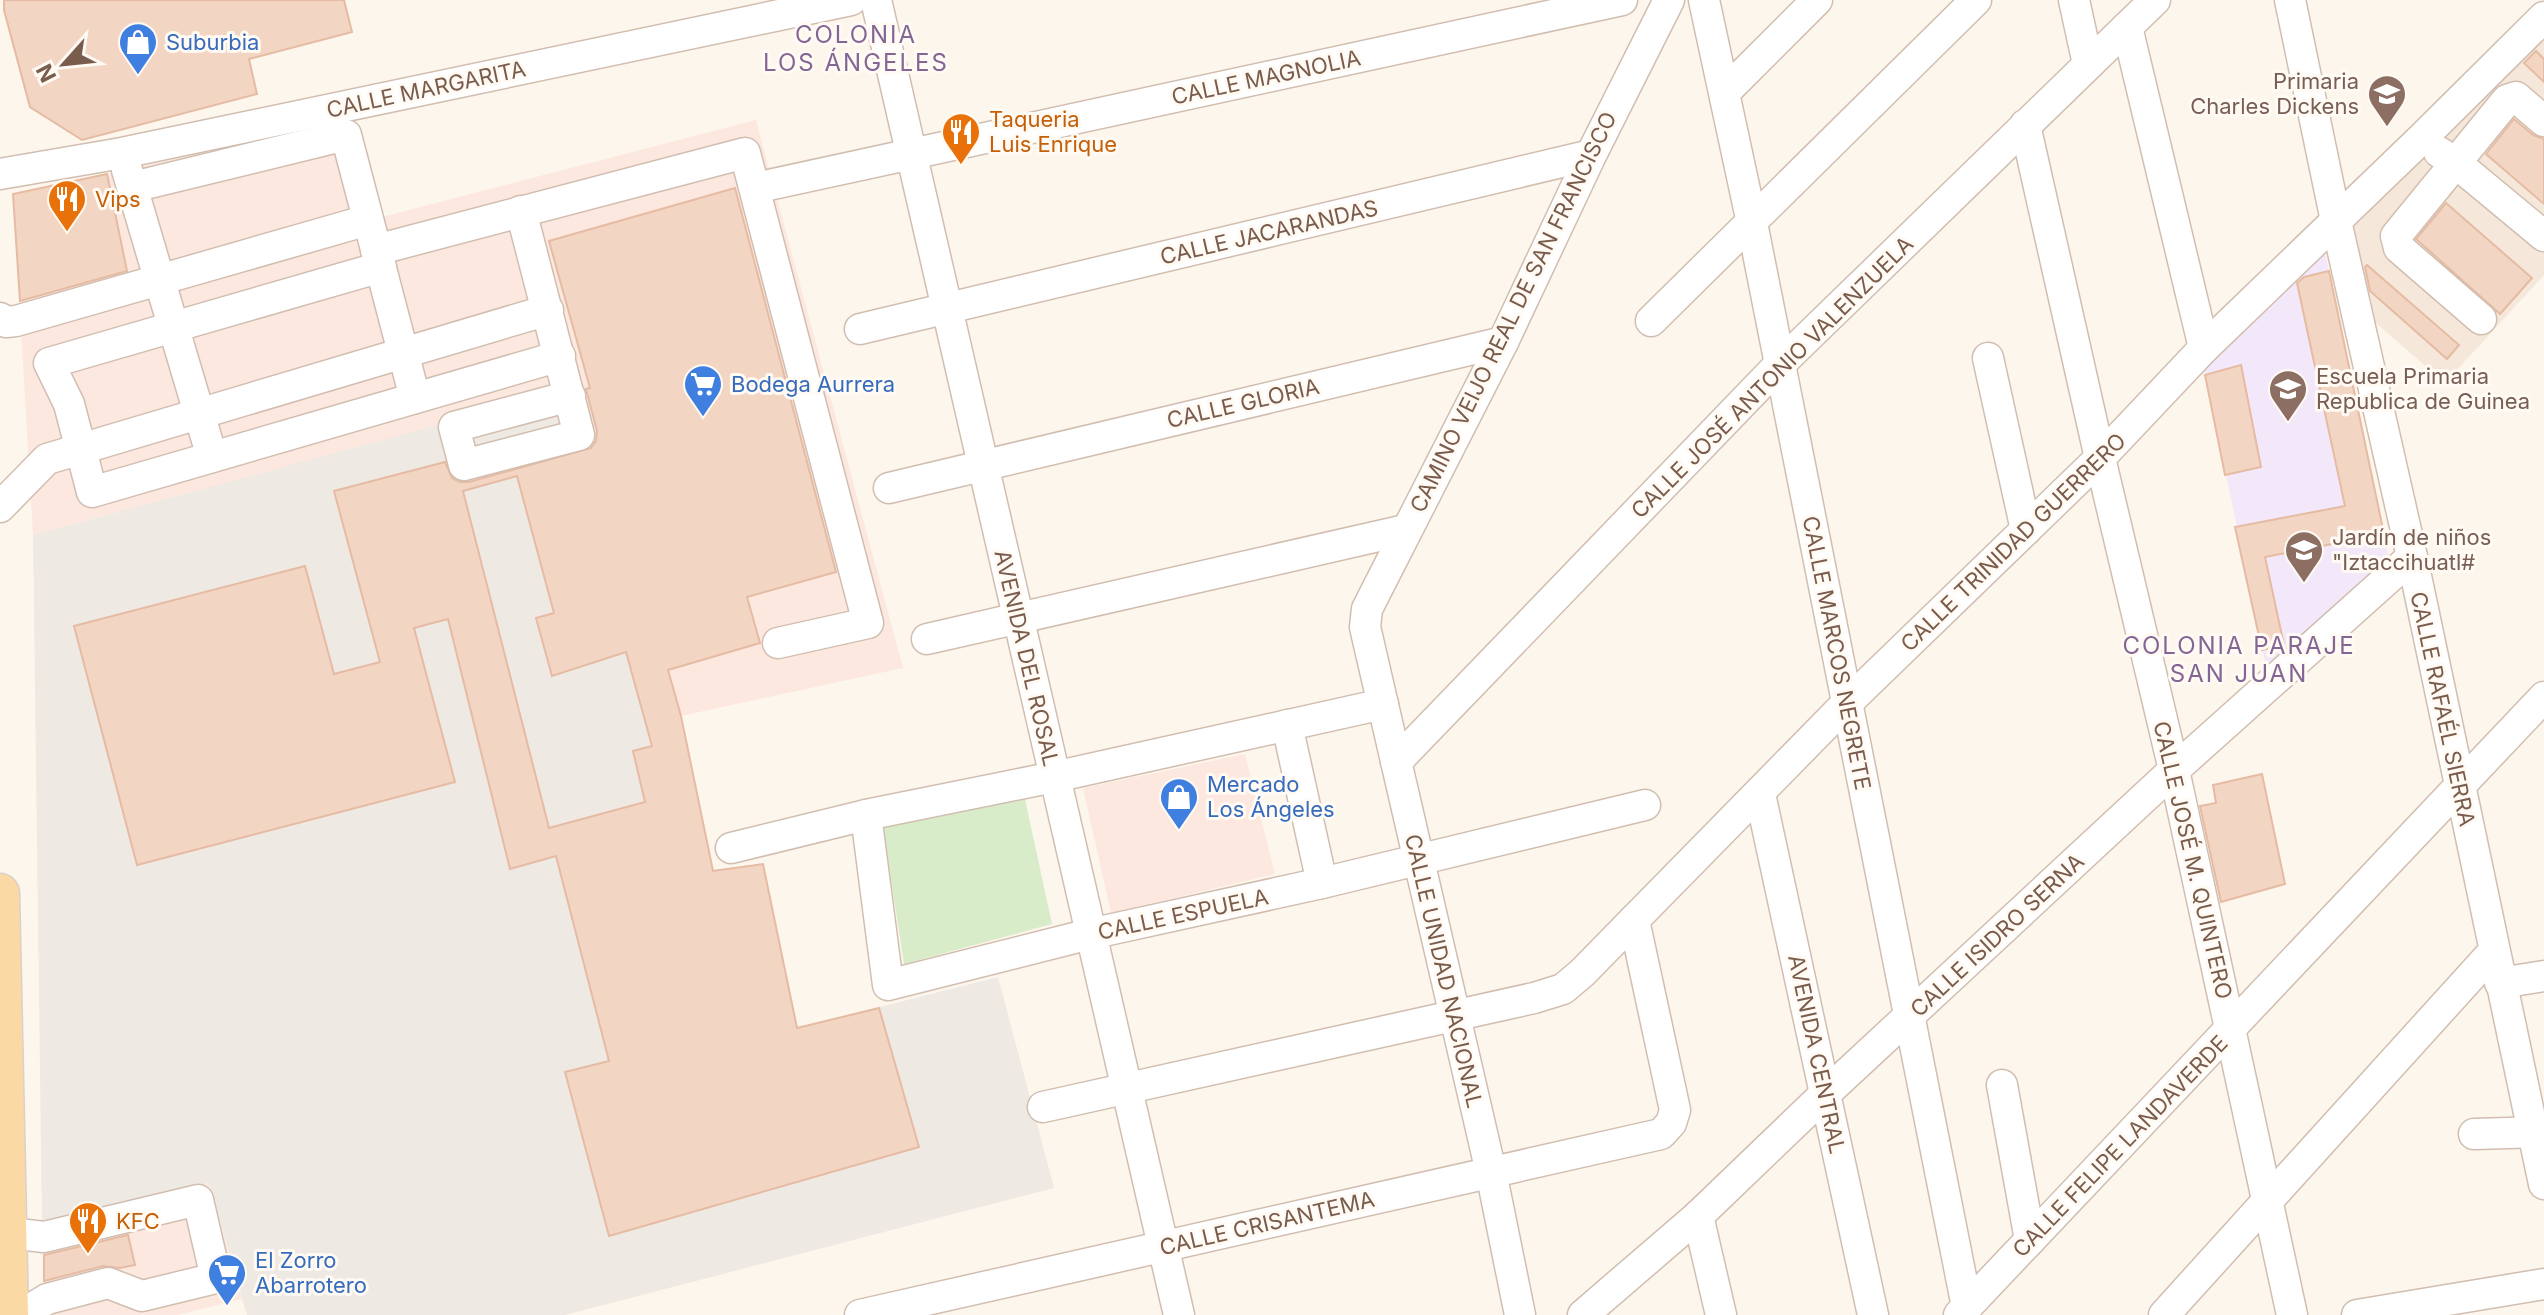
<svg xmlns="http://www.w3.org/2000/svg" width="2544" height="1315" font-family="Inter,sans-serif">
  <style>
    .residential { fill: #f5e8da }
    .commercial { fill: #fde8e0 }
    .industrial { fill: #efe9e4 }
    .education { fill: #f3e8fa }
    .green { fill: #d8ecc9 }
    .building { fill: #f3d5c3; stroke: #e6bba3; stroke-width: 2; fill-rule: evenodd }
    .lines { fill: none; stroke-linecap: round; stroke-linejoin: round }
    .minor-casing { stroke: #d1beb0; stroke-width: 33 }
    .major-casing { stroke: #dad1cd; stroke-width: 41 }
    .minor { stroke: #fff; stroke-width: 30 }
    .major { stroke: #fbd9a5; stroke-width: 38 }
    .labels { text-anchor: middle; stroke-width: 6; stroke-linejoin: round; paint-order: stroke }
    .shop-label { font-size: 22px; fill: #366cbe; stroke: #fffaf3; text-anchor: start }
    .street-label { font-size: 22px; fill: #7a5c4d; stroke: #fffaf3 }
    .education-label { font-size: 22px; fill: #785e54; stroke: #fffaf3; text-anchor: start }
    .food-label { font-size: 22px; fill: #c56008; stroke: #fffaf3; text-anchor: start }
    .neighbourhood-label { font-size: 24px; letter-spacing: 2px; fill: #846695; stroke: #fffaf3 }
  </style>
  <rect width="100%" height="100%" fill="#fdf6ec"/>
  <path class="residential" d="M2544 17V275L2445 383 2353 303 2337 226Z"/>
  <g class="commercial">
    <path d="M355 120 378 218 756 120 903 668 681 716 589 385 33 535 13 194Z"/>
    <path d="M1245 754 1275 874 1111 913 1083 788Z"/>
    <path d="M209 1183 242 1299 177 1315H45L42 1225Z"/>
  </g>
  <path class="industrial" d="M589 384 681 716 713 870 763 864 797 1028 998 977 1054 1188 565 1315H247L209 1183 42 1225 33 535Z"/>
  <path class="education" d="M2322 238 2389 559 2266 666 2202 360Z"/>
  <path class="green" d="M1023 790 1052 924 904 964 883 827Z"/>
  <g class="building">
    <path d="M4 0H344L352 32 249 59 257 94 82 140 30 107 4 10Z"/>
    <path d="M2536 51 2544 59V82L2524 63Z"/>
    <path d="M2514 119 2533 135 2544 139V204L2486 154Z"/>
    <path d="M107 174 127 271 20 301 13 194Z"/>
    <path d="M735 188 836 572 747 597 760 643 668 670 681 716 713 871 763 864 797 1028 879 1008 919 1147 609 1236 565 1072 609 1061 556 856 510 869 448 619 414 628 455 782 137 865 74 626 305 566 334 674 380 662 334 491 445 462 452 478 460 482H469L591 448 596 441 597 431 586 389 590 388 549 241ZM517 476 554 613 536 618 552 676 626 652 652 746 633 751 645 802 549 828 463 491Z"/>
    <path d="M2446 203 2532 278 2500 314 2416 239Z"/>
    <path d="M2367 265 2459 345 2447 359 2370 291 2365 267Z"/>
    <path d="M2329 271 2384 534 2265 557 2284 645 2262 650 2235 527 2345 506 2297 283 2304 277Z"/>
    <path d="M2241 365 2261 467 2225 475 2205 375Z"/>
    <path d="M2262 774 2285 884 2221 902 2200 806 2216 803 2213 785Z"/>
    <path d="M128 1235 135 1265 120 1268 103 1266 44 1281V1255Z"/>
  </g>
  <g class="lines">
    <g class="minor-casing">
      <g id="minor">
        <path d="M876 0 1179 1315"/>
        <path d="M1704 0 1752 223 1967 1307"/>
        <path d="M2074 0 2088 64"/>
        <path d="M2290 0 2336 221 2412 557 2544 1184"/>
        <path d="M2127 27 2204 348"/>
        <path d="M1725 92 1817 0"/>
        <path d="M2025 125 2100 458 2174 770 2292 1315"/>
        <path d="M2439 152 2456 163 2544 236"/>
        <path d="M127 170 212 457"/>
        <path d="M0 174 122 153 851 0"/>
        <path d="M133 187 346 135 415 398"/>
        <path d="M755 188 1622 0"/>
        <path d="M521 211 579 435 464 465 454 427 570 396"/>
        <path d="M376 250 745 153 868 623 778 643"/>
        <path d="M381 267 49 363 69 404 92 492 560 356"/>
        <path d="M0 318 6 322 16 321 368 220"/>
        <path d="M2481 319 2399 248 2396 236 2507 100 2516 97 2544 121"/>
        <path d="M1651 321 1976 0"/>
        <path d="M860 329 1591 155"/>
        <path d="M1988 358 2026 530"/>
        <path d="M889 488 1503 342"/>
        <path d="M0 507 47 459 548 310"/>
        <path d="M927 639 1405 530"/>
        <path d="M1287 725 1322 883"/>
        <path d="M1396 762 1779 365 2155 0"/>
        <path d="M1760 794 1873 1315"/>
        <path d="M866 815 888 985 1090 934 1322 883 1645 805"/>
        <path d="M731 848 866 815 1054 777 1383 704"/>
        <path d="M2500 983 2544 976"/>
        <path d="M2002 1085 2030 1240"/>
        <path d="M1043 1107 1534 998 1563 989 1582 973 1847 703 2100 458 2204 348 2422 138 2544 17"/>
        <path d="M2474 1134 2544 1132"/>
        <path d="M1698 1216 1721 1315"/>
        <path d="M9 1233 44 1237 198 1200 216 1278 142 1296 108 1283 47 1299 21 1315"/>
        <path d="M860 1315 1661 1134 1671 1123 1675 1110 1634 920"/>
        <path d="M1520 1315 1491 1172 1365 627 1367 609 1503 342 1591 155 1669 0"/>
        <path d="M1583 1315 1698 1216 1825 1094 2174 770 2412 557"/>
        <path d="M1959 1315 2544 697"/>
        <path d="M2164 1315 2493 952"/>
        <path d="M2357 1315 2544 1284"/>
      </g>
    </g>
    <g class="major-casing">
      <path id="major" d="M0 893 9 1315"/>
    </g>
    <use href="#minor" class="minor"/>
    <use href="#major" class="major"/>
  </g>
  <defs>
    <g id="shop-pin" transform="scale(2)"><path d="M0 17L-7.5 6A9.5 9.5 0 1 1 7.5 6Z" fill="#3f7fe0" stroke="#fffaf3"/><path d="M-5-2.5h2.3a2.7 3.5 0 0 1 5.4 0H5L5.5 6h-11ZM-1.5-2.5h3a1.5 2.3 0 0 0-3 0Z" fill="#fff"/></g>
    <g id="school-pin" transform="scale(2)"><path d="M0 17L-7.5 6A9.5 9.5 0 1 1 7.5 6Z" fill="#8d6e63" stroke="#fffaf3"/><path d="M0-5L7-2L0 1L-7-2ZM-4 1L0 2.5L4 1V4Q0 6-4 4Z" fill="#fff"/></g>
    <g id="restaurant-pin" transform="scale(2)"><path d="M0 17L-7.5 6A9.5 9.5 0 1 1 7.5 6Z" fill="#e8710a" stroke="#fffaf3"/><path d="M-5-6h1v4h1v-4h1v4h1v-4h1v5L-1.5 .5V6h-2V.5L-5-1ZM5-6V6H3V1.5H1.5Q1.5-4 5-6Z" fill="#fff"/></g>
    <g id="supermarket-pin" transform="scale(2)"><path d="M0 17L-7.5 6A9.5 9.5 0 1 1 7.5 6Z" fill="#3f7fe0" stroke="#fffaf3"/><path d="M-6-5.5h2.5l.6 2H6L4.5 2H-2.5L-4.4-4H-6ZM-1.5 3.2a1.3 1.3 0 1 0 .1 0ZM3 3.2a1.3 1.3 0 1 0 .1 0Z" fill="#fff"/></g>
  </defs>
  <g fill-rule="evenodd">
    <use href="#shop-pin" x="138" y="42"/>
    <use href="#school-pin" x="2387" y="94"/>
    <use href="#restaurant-pin" x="961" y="132"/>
    <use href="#restaurant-pin" x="67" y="199"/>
    <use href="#supermarket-pin" x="703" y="384"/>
    <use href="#school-pin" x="2288" y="389"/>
    <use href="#school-pin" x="2304" y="550"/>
    <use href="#shop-pin" x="1179" y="797"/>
    <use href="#restaurant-pin" x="88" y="1221"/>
    <use href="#supermarket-pin" x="227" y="1273"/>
  </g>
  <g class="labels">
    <g class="shop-label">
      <text x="166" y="50">Suburbia</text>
      <text x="731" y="392">Bodega Aurrera</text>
      <text x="1207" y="792">Mercado<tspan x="1207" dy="25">Los Ángeles</tspan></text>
      <text x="255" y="1268">El Zorro<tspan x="255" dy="25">Abarrotero</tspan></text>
    </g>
    <g class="street-label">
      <text transform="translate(1266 77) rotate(-12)" y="8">CALLE MAGNOLIA</text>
      <text transform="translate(426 89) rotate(-12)" y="8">CALLE MARGARITA</text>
      <text transform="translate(1269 232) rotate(-13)" y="8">CALLE JACARANDAS</text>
      <text transform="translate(1513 312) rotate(-64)" y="8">CAMINO VEIJO REAL DE SAN FRANCISCO</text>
      <text transform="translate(1772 377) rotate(-45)" y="8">CALLE JOSÉ ANTONIO VALENZUELA</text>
      <text transform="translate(1243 403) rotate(-13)" y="8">CALLE GLORIA</text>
      <text transform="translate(2013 542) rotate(-44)" y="8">CALLE TRINIDAD GUERRERO</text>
      <text transform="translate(1837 653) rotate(79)" y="8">CALLE MARCOS NEGRETE</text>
      <text transform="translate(1027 658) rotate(77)" y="8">AVENIDA DEL ROSAL</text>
      <text transform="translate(2443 709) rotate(78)" y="8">CALLE RAFAÉL SIERRA</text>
      <text transform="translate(2193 860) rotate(77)" y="8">CALLE JOSÉ M. QUINTERO</text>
      <text transform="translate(1183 914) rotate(-12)" y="8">CALLE ESPUELA</text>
      <text transform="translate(1997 935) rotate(-43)" y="8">CALLE ISIDRO SERNA</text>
      <text transform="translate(1444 971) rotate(77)" y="8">CALLE UNIDAD NACIONAL</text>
      <text transform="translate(1817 1054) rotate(78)" y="8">AVENIDA CENTRAL</text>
      <text transform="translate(2120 1146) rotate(-46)" y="8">CALLE FELIPE LANDAVERDE</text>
      <text transform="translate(1267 1223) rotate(-13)" y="8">CALLE CRISANTEMA</text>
    </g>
    <g class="education-label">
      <text x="2359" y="89" text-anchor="end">Primaria<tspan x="2359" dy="25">Charles Dickens</tspan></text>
      <text x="2316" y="384">Escuela Primaria<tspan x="2316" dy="25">Republica de Guinea</tspan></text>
      <text x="2332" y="545">Jardín de niños<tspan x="2332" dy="25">"Iztaccihuatl#</tspan></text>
    </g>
    <g class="food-label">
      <text x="989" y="127">Taqueria<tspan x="989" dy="25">Luis Enrique</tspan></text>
      <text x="95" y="207">Vips</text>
      <text x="116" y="1229">KFC</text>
    </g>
    <g class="neighbourhood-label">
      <text x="856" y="43">COLONIA<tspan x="856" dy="28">LOS ÁNGELES</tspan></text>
      <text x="2239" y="654">COLONIA PARAJE<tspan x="2239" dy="28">SAN JUAN</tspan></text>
    </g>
  </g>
  <g transform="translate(64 64) rotate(243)" stroke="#fffaf3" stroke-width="6" paint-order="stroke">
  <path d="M0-6L14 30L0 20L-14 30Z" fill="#7a5c4d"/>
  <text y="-12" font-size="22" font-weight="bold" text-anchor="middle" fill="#7a5c4d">N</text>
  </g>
</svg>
